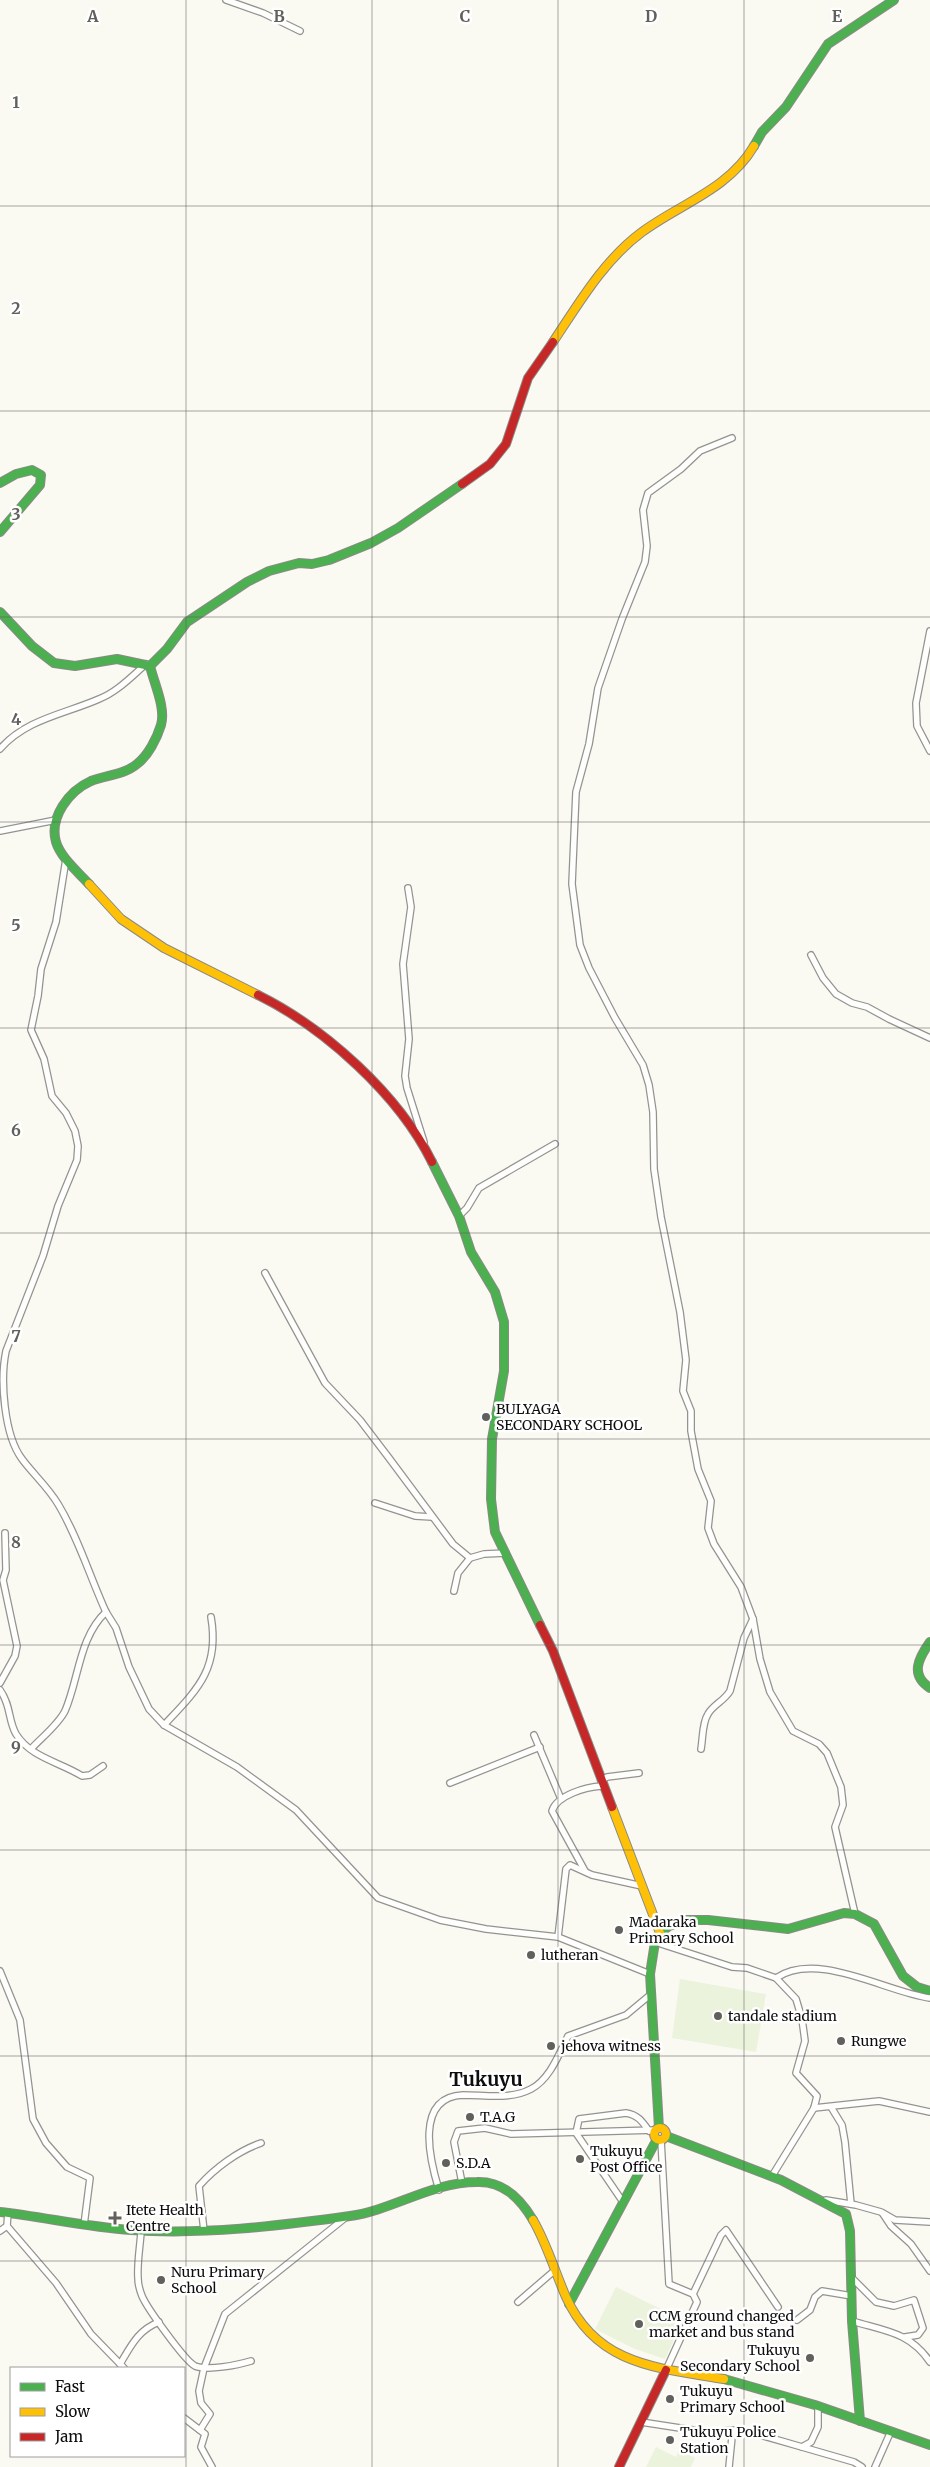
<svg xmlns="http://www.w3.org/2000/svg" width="930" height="2467" font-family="Merriweather,serif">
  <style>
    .pitch { fill: #ecf3dd }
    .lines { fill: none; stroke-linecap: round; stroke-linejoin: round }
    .street-casing { stroke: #949390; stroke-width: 8 }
    .fast-casing { stroke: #8a8a87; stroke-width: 10 }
    .slow-casing { stroke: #8a8a87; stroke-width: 10 }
    .jam-casing { stroke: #8a8a87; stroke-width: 10 }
    .street { stroke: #fefefd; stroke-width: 5.5 }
    .fast { stroke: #4caf50; stroke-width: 8 }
    .slow { stroke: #ffc107; stroke-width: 8 }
    .jam { stroke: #c62828; stroke-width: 8 }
    .grid { fill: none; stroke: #60605d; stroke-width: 1; stroke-opacity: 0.55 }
    .poi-dot { fill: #60605d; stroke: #fff; stroke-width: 2 }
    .labels { text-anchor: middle; stroke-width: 5; stroke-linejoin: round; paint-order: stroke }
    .poi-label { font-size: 14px; fill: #0d0d0d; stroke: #fff; text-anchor: start }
    .district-label { font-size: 19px; font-weight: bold; fill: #0d0d0d; stroke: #fff }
    .grid-label { font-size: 16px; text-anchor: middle; font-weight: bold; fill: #60605d; stroke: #fff; stroke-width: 5; stroke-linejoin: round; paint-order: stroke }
  </style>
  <rect width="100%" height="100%" fill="#faf9f2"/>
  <g class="pitch">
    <path d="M680 1979 766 1994 756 2052 672 2038Z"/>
    <path d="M616 2287 683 2320 665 2359 635 2349 595 2329Z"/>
    <path d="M656 2447 676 2457 679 2450 695 2458 691 2467H646Z"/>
  </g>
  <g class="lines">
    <g class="street-casing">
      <g id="street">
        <path d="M226 0 263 13 300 31"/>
        <path d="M732 438 700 451 681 469 648 493 643 510 647 546 645 562 622 619 598 688 589 744 576 792 572 884 580 945 589 968 615 1018 643 1065 649 1085 653 1112 654 1169 661 1217 680 1312 686 1360 683 1391 691 1411V1431L698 1469 711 1501 708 1528 714 1544 741 1587 753 1619 760 1659 770 1692 793 1731 819 1744 827 1753 841 1787 843 1805 835 1827 855 1914"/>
        <path d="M930 631 916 703 917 726 930 751"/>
        <path d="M0 749C26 719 65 714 99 699 117 692 131 677 146 664"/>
        <path d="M0 831 56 820"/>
        <path d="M66 859 56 922 41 969 38 996 31 1030 44 1059 52 1096 66 1113 75 1131 78 1146 77 1160 58 1206 43 1256 6 1351C0 1380 4 1435 22 1459 33 1474 48 1487 58 1504 78 1537 90 1577 106 1612L116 1628 129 1667 149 1709 164 1725 237 1767 296 1810 378 1898 440 1920 486 1929 558 1937 650 1974"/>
        <path d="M408 888 411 907 403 964 409 1039 405 1076 407 1088 424 1142"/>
        <path d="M811 955 823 978 836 994 852 1003 867 1007 889 1019 930 1038"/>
        <path d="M459 1216 467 1208 479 1188 555 1144"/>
        <path d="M265 1273 325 1383 360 1420 389 1458 453 1544 470 1558 484 1554 506 1553"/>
        <path d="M375 1503 415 1516 432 1517"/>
        <path d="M454 1591 458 1573 470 1558"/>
        <path d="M0 1683 15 1656 17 1646 3 1580 6 1570 5 1533"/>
        <path d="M0 1690C11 1705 8 1720 16 1734 31 1758 60 1762 82 1776L90 1775 103 1766"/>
        <path d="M164 1725C197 1690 220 1669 211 1617"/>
        <path d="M534 1735 561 1799"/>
        <path d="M31 1749C41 1738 58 1725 65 1711 79 1679 79 1637 106 1612"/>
        <path d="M701 1749C703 1738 702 1723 708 1714 713 1705 724 1701 730 1691L744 1638 753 1619"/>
        <path d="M601 1781 607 1777 639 1773"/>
        <path d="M450 1783 540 1747"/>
        <path d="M585 1871 552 1811C557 1795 586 1787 602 1786"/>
        <path d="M558 1937 566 1869 570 1865 592 1875 642 1886"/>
        <path d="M655 1942 732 1967 747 1968 776 1978 796 1999 802 2019 805 2041 796 2073 817 2096 814 2108 772 2176"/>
        <path d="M0 1971 20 2020 33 2119 46 2143 67 2167 90 2178 84 2225"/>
        <path d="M776 1978C817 1950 886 1992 930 1998"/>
        <path d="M831 2107 842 2125 845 2142 851 2204"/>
        <path d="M814 2108 879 2101 930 2112"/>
        <path d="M661 2140 669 2284 693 2294 697 2302 666 2370"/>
        <path d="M462 2183 454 2142 458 2131 485 2128 511 2134 656 2130"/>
        <path d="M439 2190C430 2161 414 2097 463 2095 486 2095 510 2100 531 2089 550 2079 559 2054 568 2036L626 2015 650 1995"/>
        <path d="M826 2200 856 2205 881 2212 895 2220 930 2222"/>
        <path d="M623 2202 576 2133 579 2119 626 2113C638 2115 642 2121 649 2131"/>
        <path d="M8 2212 7 2226 56 2283 91 2334 124 2368"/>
        <path d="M883 2214 891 2226 911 2244 930 2271"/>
        <path d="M0 2231 7 2226"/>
        <path d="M204 2231 199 2186C215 2168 238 2151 261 2143"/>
        <path d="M141 2232C140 2247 137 2263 138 2278 138 2283 140 2291 142 2296 147 2308 185 2361 195 2366 207 2371 238 2365 251 2361"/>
        <path d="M851 2277 876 2302 894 2306 914 2300 923 2328 918 2335 905 2337"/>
        <path d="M693 2294 721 2235 726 2230 778 2307"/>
        <path d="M518 2302 554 2271"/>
        <path d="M797 2320 810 2310 815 2297 822 2291 852 2296"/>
        <path d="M852 2321C885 2331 910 2332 930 2362"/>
        <path d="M120 2364C131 2346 138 2330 159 2322"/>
        <path d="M184 2418 205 2434 201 2447 212 2467"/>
        <path d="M641 2422 706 2432 736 2430"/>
        <path d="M200 2430 210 2414 201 2403 199 2391 204 2368 225 2314 345 2218"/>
        <path d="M802 2447 854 2462 862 2467"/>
        <path d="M729 2467 732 2437 736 2430H743L802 2447 811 2442 818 2427V2407"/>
        <path d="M875 2467 891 2431"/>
      </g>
    </g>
    <g class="fast-casing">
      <g id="fast">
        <path d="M754 146 762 132 786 107 828 44 894 0"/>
        <path d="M0 483 16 474 32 470 41 475 40 485 0 532"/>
        <path d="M0 612 32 646 54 663 75 666 117 659 150 666C154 683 166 708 161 725 157 738 148 756 137 764 124 775 106 775 91 781 69 791 49 817 56 842 61 858 78 872 89 884"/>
        <path d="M150 666 167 649 187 622 247 582 269 571 299 563 312 564 329 560 371 543 398 528 462 484"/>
        <path d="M432 1162 459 1216 471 1252 495 1292 504 1322V1371L492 1439 491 1499 495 1532 540 1625"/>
        <path d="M930 1642C918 1659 910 1675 930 1688"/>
        <path d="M659 2128 650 1974 655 1942 660 1933 669 1926 685 1920H708L788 1929 844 1913 855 1914 874 1924 903 1976 917 1987 930 1991"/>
        <path d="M666 2136 781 2180 846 2214 850 2231 852 2321 860 2421"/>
        <path d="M0 2212C44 2217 87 2227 131 2230 203 2235 278 2226 350 2216 393 2210 432 2182 477 2182 503 2181 520 2198 533 2220"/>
        <path d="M569 2304 657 2139"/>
        <path d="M724 2379 815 2405 930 2445"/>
      </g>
    </g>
    <g class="slow-casing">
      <g id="slow">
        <path d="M553 342C579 303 604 260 642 232 680 204 729 189 754 146"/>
        <path d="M89 884 121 919 164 948 258 995"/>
        <path d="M612 1807 660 1933"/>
        <circle cx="660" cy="2134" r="6"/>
        <path d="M533 2220C547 2244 555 2272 566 2297 597 2366 659 2368 724 2379"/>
      </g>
    </g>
    <g class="jam-casing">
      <g id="jam">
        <path d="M462 484 490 464 506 444 528 378 553 342"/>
        <path d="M258 995C325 1028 399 1095 432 1162"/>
        <path d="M540 1625 553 1651 612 1807"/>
        <path d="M619 2467 666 2370"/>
      </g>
    </g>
    <use href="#street" class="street"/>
    <use href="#fast" class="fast"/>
    <use href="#slow" class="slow"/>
    <use href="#jam" class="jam"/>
  </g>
  <path class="grid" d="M186 0V2467M372 0V2467M558 0V2467M744 0V2467M0 206H930M0 411H930M0 617H930M0 822H930M0 1028H930M0 1233H930M0 1439H930M0 1645H930M0 1850H930M0 2056H930M0 2261H930"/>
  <g class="poi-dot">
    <circle cx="486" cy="1417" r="5"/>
    <circle cx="619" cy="1930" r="5"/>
    <circle cx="531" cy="1955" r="5"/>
    <circle cx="718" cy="2016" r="5"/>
    <circle cx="841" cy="2041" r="5"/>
    <circle cx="551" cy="2046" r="5"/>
    <circle cx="470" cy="2117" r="5"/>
    <circle cx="580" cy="2159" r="5"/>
    <circle cx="446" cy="2163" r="5"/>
    <path d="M112.5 2210.5h5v5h5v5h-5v5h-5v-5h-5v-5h5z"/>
    <circle cx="161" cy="2280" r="5"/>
    <circle cx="639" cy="2324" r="5"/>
    <circle cx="810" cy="2358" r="5"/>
    <circle cx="670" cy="2399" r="5"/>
    <circle cx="670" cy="2440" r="5"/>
  </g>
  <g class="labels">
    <g class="poi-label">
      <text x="496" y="1414">BULYAGA<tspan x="496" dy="16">SECONDARY SCHOOL</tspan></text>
      <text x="629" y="1927">Madaraka<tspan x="629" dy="16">Primary School</tspan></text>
      <text x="541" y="1960">lutheran</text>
      <text x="728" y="2021">tandale stadium</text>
      <text x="851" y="2046">Rungwe</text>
      <text x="561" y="2051">jehova witness</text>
      <text x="480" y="2122">T.A.G</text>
      <text x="590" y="2156">Tukuyu<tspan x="590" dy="16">Post Office</tspan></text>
      <text x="456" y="2168">S.D.A</text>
      <text x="126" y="2215">Itete Health<tspan x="126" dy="16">Centre</tspan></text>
      <text x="171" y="2277">Nuru Primary<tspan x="171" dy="16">School</tspan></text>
      <text x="649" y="2321">CCM ground changed<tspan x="649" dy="16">market and bus stand</tspan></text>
      <text x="800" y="2355" text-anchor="end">Tukuyu<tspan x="800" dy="16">Secondary School</tspan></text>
      <text x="680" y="2396">Tukuyu<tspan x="680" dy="16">Primary School</tspan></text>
      <text x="680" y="2437">Tukuyu Police<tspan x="680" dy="16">Station</tspan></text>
    </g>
    <g class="district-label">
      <text x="486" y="2086">Tukuyu</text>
    </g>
  </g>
  <g class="grid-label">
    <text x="93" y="22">A</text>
    <text x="279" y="22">B</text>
    <text x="465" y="22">C</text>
    <text x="651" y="22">D</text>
    <text x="837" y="22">E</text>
    <text x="16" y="108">1</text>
    <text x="16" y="314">2</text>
    <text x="16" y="520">3</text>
    <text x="16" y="725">4</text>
    <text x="16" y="931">5</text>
    <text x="16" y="1136">6</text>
    <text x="16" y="1342">7</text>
    <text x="16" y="1548">8</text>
    <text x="16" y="1753">9</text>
  </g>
  <rect x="10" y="2367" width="175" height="90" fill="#ffffff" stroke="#9e9e9e"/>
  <rect x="20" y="2383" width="25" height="8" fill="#4caf50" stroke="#9e9e9e"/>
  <text x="55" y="2392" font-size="15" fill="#0d0d0d">Fast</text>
  <rect x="20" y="2408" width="25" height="8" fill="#ffc107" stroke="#9e9e9e"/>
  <text x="55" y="2417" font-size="15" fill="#0d0d0d">Slow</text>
  <rect x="20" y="2433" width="25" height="8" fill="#c62828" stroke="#9e9e9e"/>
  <text x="55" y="2442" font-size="15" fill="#0d0d0d">Jam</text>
</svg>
